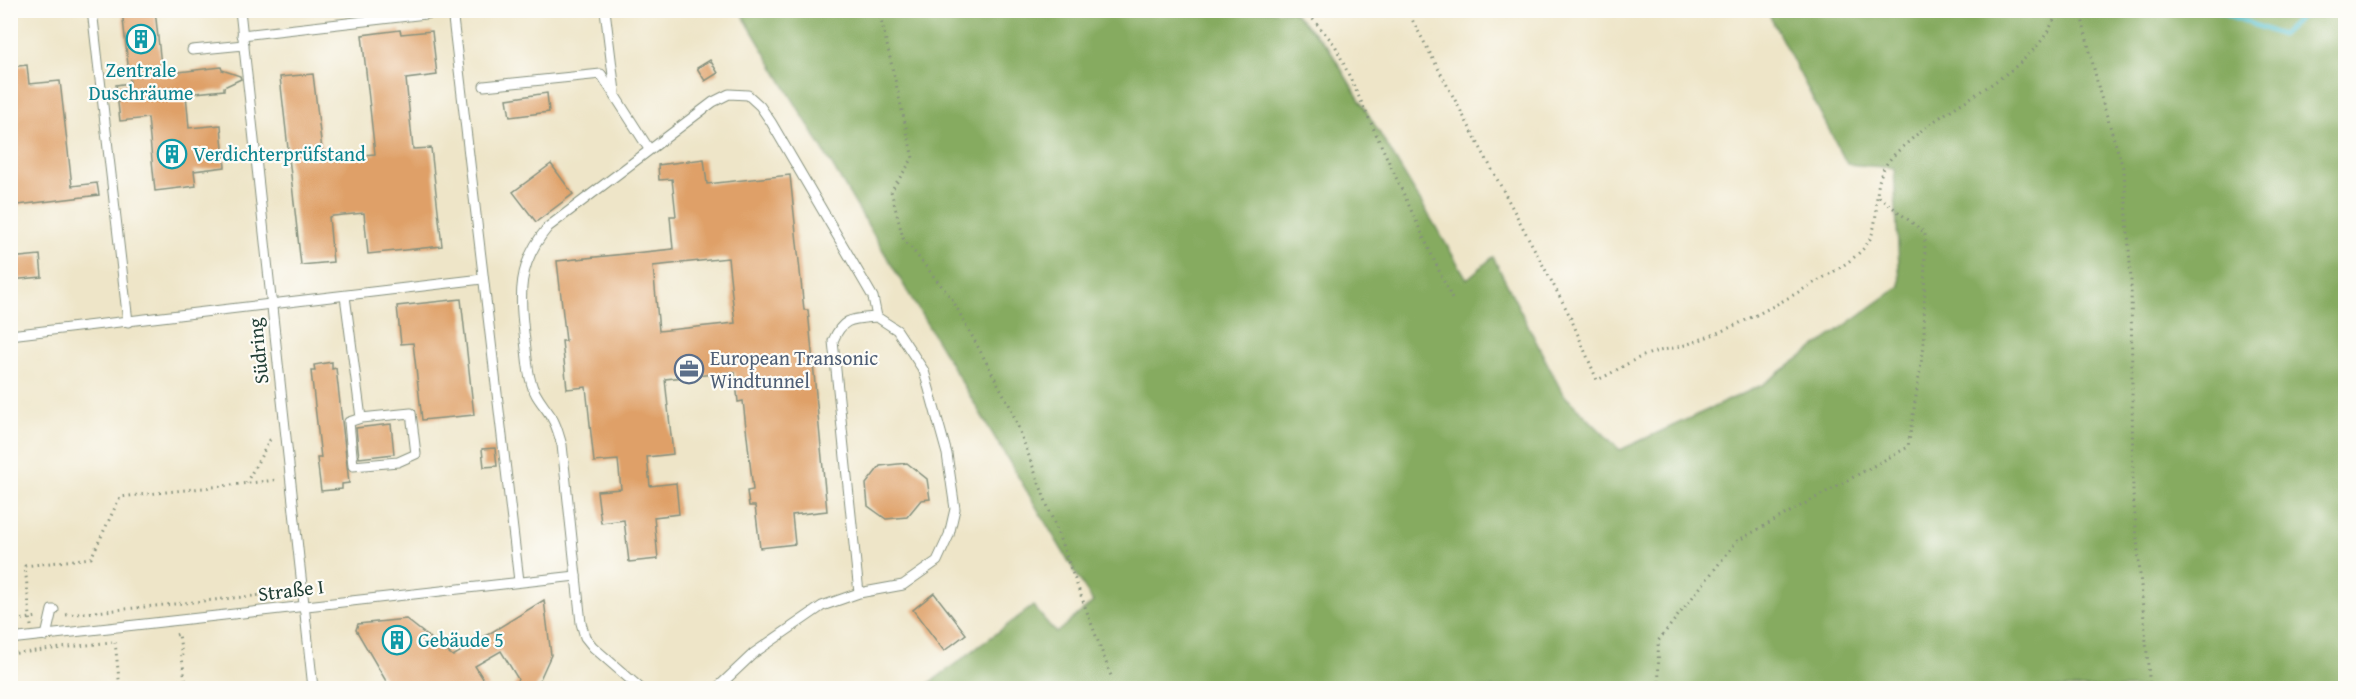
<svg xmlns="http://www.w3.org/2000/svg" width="2356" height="699" font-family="'Gentium Book Plus',serif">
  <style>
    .forest { fill: #86ab60; stroke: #52744a; stroke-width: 1.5 }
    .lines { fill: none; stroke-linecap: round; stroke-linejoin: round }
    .stream { stroke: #55c0d0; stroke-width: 5 }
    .building { fill: #dfa067; fill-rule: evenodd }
    .service-casing { stroke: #86917e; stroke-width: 11 }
    .path { stroke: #86917e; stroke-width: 3; stroke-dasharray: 1.5 4.5; stroke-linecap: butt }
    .service { stroke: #fff; stroke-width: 9 }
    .labels { text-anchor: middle; stroke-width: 4.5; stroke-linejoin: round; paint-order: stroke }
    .culture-label { font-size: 20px; fill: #0d838f; stroke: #fdfcf7; text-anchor: start }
    .street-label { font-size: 20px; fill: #1f3d34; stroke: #fdfcf7 }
    .service-label { font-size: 20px; fill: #4e5e75; stroke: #fdfcf7; text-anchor: start }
  </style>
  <rect width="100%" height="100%" fill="#fdfcf7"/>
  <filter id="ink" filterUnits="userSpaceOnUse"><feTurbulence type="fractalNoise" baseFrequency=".0167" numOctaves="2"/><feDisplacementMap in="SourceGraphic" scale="12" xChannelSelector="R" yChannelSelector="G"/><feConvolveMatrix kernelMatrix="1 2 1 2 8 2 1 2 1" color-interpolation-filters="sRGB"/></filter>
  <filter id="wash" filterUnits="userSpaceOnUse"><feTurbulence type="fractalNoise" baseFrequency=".008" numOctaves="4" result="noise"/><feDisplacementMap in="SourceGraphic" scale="24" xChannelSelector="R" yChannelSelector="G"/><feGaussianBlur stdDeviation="1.35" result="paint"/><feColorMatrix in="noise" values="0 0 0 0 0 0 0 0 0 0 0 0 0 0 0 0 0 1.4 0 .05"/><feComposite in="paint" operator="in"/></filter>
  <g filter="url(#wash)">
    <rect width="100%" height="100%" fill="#eee5c8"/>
    <path class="forest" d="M1863 10 1872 13 1877 10 2345 11V688H923L1033 606 1056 633 1093 602 740 11H1292L1328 47 1467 279 1493 257 1563 394 1620 450 1762 385 1900 286 1894 168 1847 164 1767 11Z"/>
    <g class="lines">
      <path class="stream" d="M2216 10 2281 35 2309 10"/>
    </g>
    <g id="blocks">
      <g class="building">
        <path d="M122 10H155L162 74 221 67 222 70 240 76 241 79 224 87V90L186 94 189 128 221 125 222 138 225 167 194 171 196 186 155 191 148 118 120 121 116 85 130 83Z"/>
        <path d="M400 30 401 34 432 31 437 75 406 79 413 149 431 148 442 246 368 254 364 213 333 216 329 217 333 262 301 265 280 77 313 74 323 158 375 154 362 35Z"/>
        <path d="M710 60 718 73 705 81 697 68Z"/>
        <path d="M27 65 29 84 60 81 72 186 97 183 99 195 10 206V67Z"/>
        <path d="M547 93 549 112 510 117 507 99Z"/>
        <path d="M704 159 707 184 790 175 804 310H808L827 511 792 515 795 544 760 548 755 506H749L747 491 753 490 743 401 738 402 735 372 665 379 673 454 647 457 650 486 676 483 679 514 654 517 658 559 629 562 624 520 601 523 597 491 621 489 618 460 594 462 586 387 567 389 562 341H566L557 261 673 249 670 216H676L672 179 659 180 658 165ZM728 258 735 323 659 331 653 266Z"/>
        <path d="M551 164 573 194 536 222 513 192Z"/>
        <path d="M40 255 42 277 10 280V258Z"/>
        <path d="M461 299 474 415 422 420 413 343 401 344 397 306Z"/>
        <path d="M332 362V369L336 368 349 483 342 484V489L321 491 317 458H321L311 371H315L314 365Z"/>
        <path d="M391 424 394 454 359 458 356 428Z"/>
        <path d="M495 448 497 466 484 467 482 449Z"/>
        <path d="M907 463 927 479 930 499 921 500 907 517 886 519 868 506 866 484 880 466Z"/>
        <path d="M934 593 966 634 944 651 913 610Z"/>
        <path d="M544 600 551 655 536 688H513L518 679 501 651 475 666 489 688H390L356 630 358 624 406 619 453 656Z"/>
      </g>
    </g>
  </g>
  <g filter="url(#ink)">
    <use href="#blocks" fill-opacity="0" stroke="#86917e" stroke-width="1.5"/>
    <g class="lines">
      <g class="service-casing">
        <g id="service">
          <path d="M92 10 128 322"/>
          <path d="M240 10 313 688"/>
          <path d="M452 10 519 581"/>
          <path d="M605 10 615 92"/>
          <path d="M242 35 452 11"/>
          <path d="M192 50 244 45"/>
          <path d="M484 86 601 74 649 149"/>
          <path d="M345 296 361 418 411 413 416 454 398 462 353 466 349 422 361 418"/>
          <path d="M10 335 482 279"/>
          <path d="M46 636 52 610H54"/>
          <path d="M10 639 576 576"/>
          <path d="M640 688 593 647 585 637 581 623 562 445C559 436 557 426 552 418 545 406 534 396 531 382 527 369 527 354 525 341 519 295 517 264 548 227L713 102 729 94 748 95 760 106 771 122 873 297 877 317"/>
          <path d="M717 688 754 653 822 606 859 593 903 585 937 561 949 535 955 509 947 454 924 371 897 330 877 317C853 319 843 317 833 341L859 593"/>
        </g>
      </g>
      <g class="path">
        <path d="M879 10 913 158 891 191 903 238 952 299 1011 408 1111 676"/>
        <path d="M1305 10 1335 45 1452 299"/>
        <path d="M1407 10 1570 316 1597 380C1614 373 1629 361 1646 355 1659 350 1672 349 1685 345 1730 330 1772 308 1812 284 1830 274 1850 263 1864 248 1883 226 1871 195 1883 170 1890 156 1903 147 1914 137 1959 97 2037 72 2058 10"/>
        <path d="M2080 10 2100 94 2124 171 2131 279 2133 494 2150 688"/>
        <path d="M246 483 270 440 273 439"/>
        <path d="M66 615 292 592"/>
        <path d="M10 621 38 617"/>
        <path d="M31 626 25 566 91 558 120 497 277 480"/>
        <path d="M176 635 179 634 186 688"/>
        <path d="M115 642 120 688"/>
        <path d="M10 654 112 642"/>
        <path d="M1659 688 1658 641 1737 541 1908 447 1924 345 1925 233 1877 195"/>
      </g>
      <use href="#service" class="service"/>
    </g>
  </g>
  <defs>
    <g id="building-ring" transform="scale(1.5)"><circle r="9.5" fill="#fdfcf7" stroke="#0f9aa8" stroke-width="1.5"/><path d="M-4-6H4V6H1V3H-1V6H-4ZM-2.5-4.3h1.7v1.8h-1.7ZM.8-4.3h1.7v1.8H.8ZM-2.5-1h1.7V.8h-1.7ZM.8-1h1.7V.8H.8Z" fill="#0f9aa8"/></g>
    <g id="office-ring" transform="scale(1.5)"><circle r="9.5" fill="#fdfcf7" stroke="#5c6f8a" stroke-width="1.5"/><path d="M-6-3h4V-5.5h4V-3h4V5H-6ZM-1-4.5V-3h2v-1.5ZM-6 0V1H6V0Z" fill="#5c6f8a"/></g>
  </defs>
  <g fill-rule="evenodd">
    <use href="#building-ring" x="141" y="39"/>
    <use href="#building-ring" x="172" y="154"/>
    <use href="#office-ring" x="689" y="369"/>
    <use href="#building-ring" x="397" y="640"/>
  </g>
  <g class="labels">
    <g class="culture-label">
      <text x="141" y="77" text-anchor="middle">Zentrale<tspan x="141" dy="23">Duschräume</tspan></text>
      <text x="193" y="161">Verdichterprüfstand</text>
      <text x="418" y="647">Gebäude 5</text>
    </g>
    <g class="street-label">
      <text transform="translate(258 351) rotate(-96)" y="7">Südring</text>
      <text transform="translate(291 590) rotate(-7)" y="7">Straße I</text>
    </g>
    <g class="service-label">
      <text x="710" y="365">European Transonic<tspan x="710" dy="23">Windtunnel</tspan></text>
    </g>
  </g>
  <rect width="2356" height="699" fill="none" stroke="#fdfcf7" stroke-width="36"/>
</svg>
